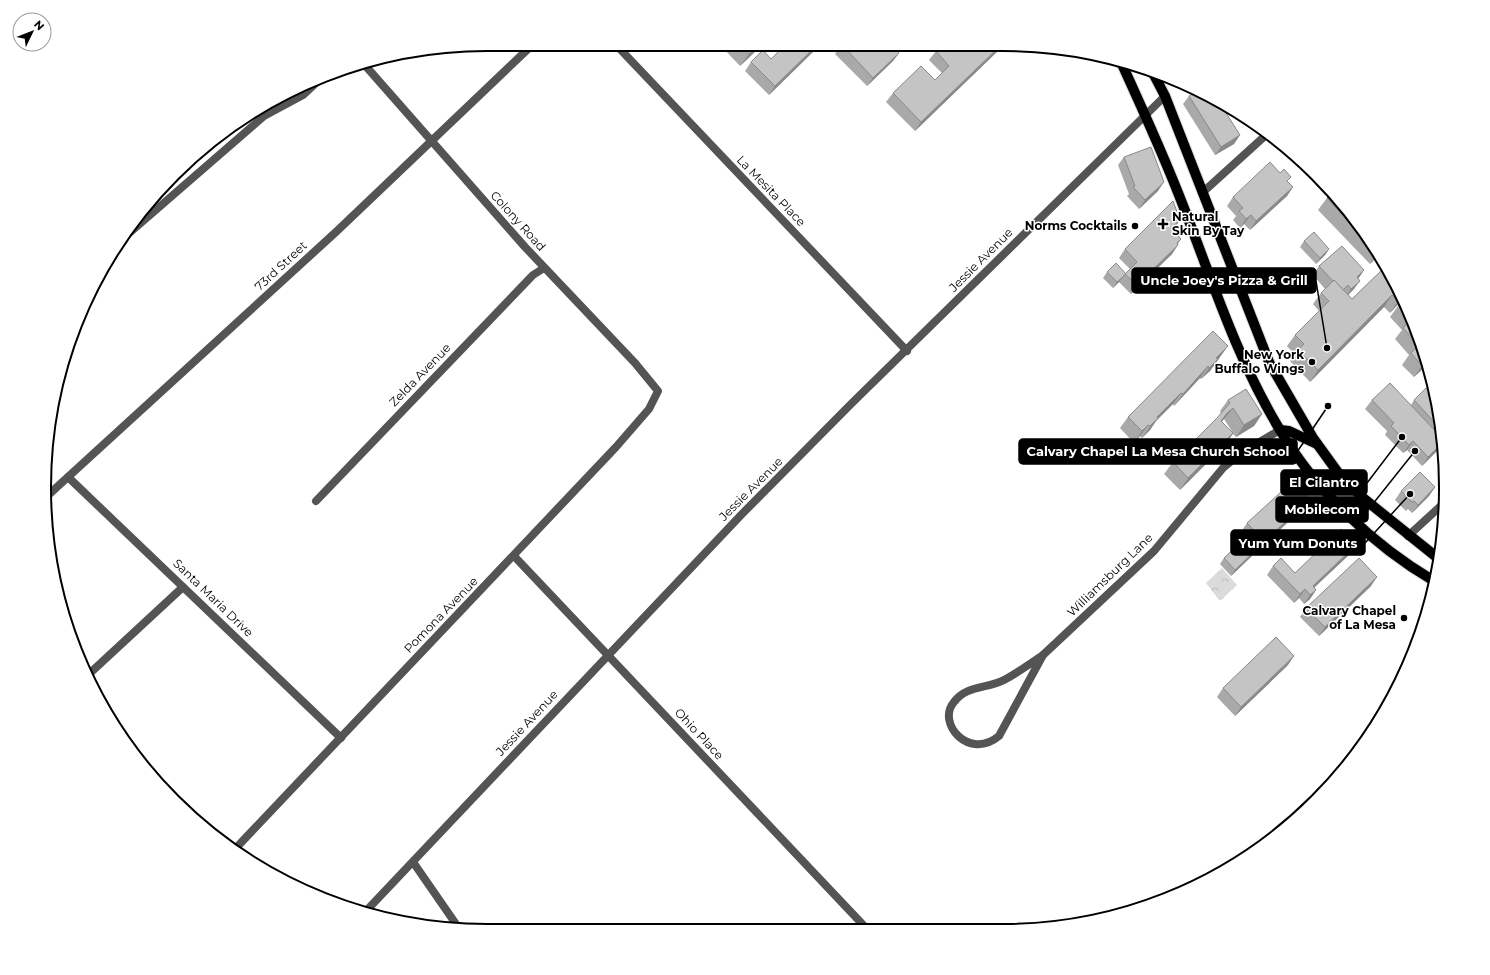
<svg xmlns="http://www.w3.org/2000/svg" width="1490" height="975" font-family="Montserrat,sans-serif">
  <style>
    .forest { fill: url(#forest-crowns) }
    .lines { fill: none; stroke-linecap: round; stroke-linejoin: round }
    .primary-casing { stroke: #dbdbdb; stroke-width: 12 }
    .minor { stroke: #545454; stroke-width: 8 }
    .tertiary { stroke: #545454; stroke-width: 8 }
    .primary { stroke: #000; stroke-width: 10 }
    .wall { fill: #a9a9a9; fill-rule: evenodd }
    .shaded-wall { fill: #898989 }
    .building { fill: #c4c4c4; stroke: #898989 }
    .poi-dot { fill: #000; stroke: #fff; stroke-width: 1.5 }
    .labels { text-anchor: middle; stroke-width: 3; stroke-linejoin: round; paint-order: stroke }
    .street-label { font-size: 12px; fill: #000; stroke: #fff }
    .poi-label { font-size: 12px; font-weight: bold; fill: #000; stroke: #fff; text-anchor: end }
    .rim { fill: none; stroke: #000; stroke-width: 2 }
    .leader { fill: none; stroke: #000; stroke-width: 1.5 }
    .callout-dot { fill: #000; stroke: #fff; stroke-width: 1.5 }
    .callout { fill: #000; stroke: #000; stroke-width: 1.5 }
    .callout-label { font-size: 13px; text-anchor: middle; font-weight: bold; fill: #fff }
  </style>
  <defs>
    <pattern id="forest-crowns" width="20" height="18" patternUnits="userSpaceOnUse"><rect width="20" height="18" fill="#dbdbdb"/><path d="M2 6a3 3 0 1 1 6 0M12 15a3 3 0 1 1 6 0" fill="none" stroke="#bababa"/></pattern>
  </defs>
  <rect width="100%" height="100%" fill="#fff"/>
  <path class="forest" d="M1222 568 1237 585 1221 600H1219L1206 583Z"/>
  <g class="lines">
    <g class="primary-casing">
      <g id="primary">
        <path d="M1121 62C1143 110 1165 158 1184 208 1213 283 1238 361 1280 430 1316 491 1373 545 1434 581"/>
        <path d="M1152 71 1165 96 1269 362 1313 438 1339 474 1363 498 1439 559"/>
        <path d="M1280 430 1289 431 1317 444"/>
      </g>
    </g>
    <g class="minor">
      <path d="M619 48 907 351"/>
      <path d="M1202 193 1266 135"/>
      <path d="M120 241 264 116 303 95 318 81"/>
      <path d="M68 477 341 738"/>
      <path d="M45 498 337 231 529 48"/>
      <path d="M316 501 533 275 544 268"/>
      <path d="M514 556 867 929"/>
      <path d="M1043 655 1154 551 1223 468 1241 453 1280 430"/>
      <path d="M1043 655 999 736C969 761 936 723 954 702 967 685 987 689 1004 680 1017 673 1030 664 1043 655Z"/>
      <path d="M89 674 183 587"/>
      <path d="M413 862 458 927"/>
    </g>
    <g class="tertiary">
      <path d="M1408 536 1444 503"/>
      <path d="M235 849 616 447 649 409 658 391 635 363 525 247 363 63"/>
      <path d="M367 910 742 514 851 404 1165 96"/>
    </g>
    <use href="#primary" class="primary"/>
  </g>
  <g class="wall">
    <path d="M723 48H759L740 66Z"/>
    <path d="M782 48H817L769 95 745 71 751 62 771 59Z"/>
    <path d="M839 48H895L899 53 893 61 867 86 835 54Z"/>
    <path d="M939 48H1001L915 131 886 102 893 93 935 80 942 73 929 60 936 51Z"/>
    <path d="M1189 96 1240 135 1234 144 1215 155 1183 104Z"/>
    <path d="M1124 157 1158 191 1139 209 1127 196 1129 194 1118 165Z"/>
    <path d="M1288 182 1293 187 1287 196 1250 230 1244 224 1240 228 1233 220 1236 216 1227 206 1233 197Z"/>
    <path d="M1327 198 1354 217 1378 256 1370 264 1318 210Z"/>
    <path d="M1180 220 1173 230 1181 239 1172 254 1131 294 1119 282 1113 288 1103 278 1107 272 1126 273 1130 269 1119 258 1125 249Z"/>
    <path d="M1304 241 1329 249 1325 255 1316 264 1300 247Z"/>
    <path d="M1319 266 1364 270 1358 279 1354 289 1348 295 1352 299 1385 267 1403 299 1390 313 1384 307 1310 382 1290 361 1295 355 1287 346 1295 335 1319 311 1313 304 1321 293 1325 289 1313 275Z"/>
    <path d="M1404 300 1428 364 1414 377 1402 365 1409 355 1395 339 1402 330 1390 317 1398 306Z"/>
    <path d="M1220 358 1217 361 1210 371 1201 379 1200 378 1174 406 1173 404 1156 421 1150 430 1142 438 1140 436 1134 443 1120 428 1128 417Z"/>
    <path d="M1228 400 1262 414 1254 426 1236 437 1233 434 1225 445 1180 490 1164 474 1173 462 1217 418 1221 413 1220 411ZM1224 419 1233 433 1222 422Z"/>
    <path d="M1372 400 1411 405 1414 400 1439 423 1434 429 1441 437 1443 444 1439 449 1422 466 1407 450 1403 453 1385 435 1387 431 1365 409Z"/>
    <path d="M1435 487 1429 496 1412 513 1408 509 1406 511 1395 500 1401 491Z"/>
    <path d="M1310 500 1303 508 1231 576 1220 564 1224 558 1246 537 1241 532 1247 523Z"/>
    <path d="M1350 554 1314 588 1316 590 1310 599 1304 604 1299 598 1294 603 1267 575 1273 566 1295 573Z"/>
    <path d="M1371 586 1319 636 1300 617 1306 608Z"/>
    <path d="M1288 665 1235 716 1217 697 1223 688Z"/>
  </g>
  <g class="shaded-wall">
    <path d="M755 48H759L740 66 749 54Z"/>
    <path d="M814 48H817L769 95 775 86Z"/>
    <path d="M998 48H1001L915 131 921 122Z"/>
    <path d="M899 53 893 61 867 86 873 78Z"/>
    <path d="M1240 135 1234 144 1215 155 1221 147Z"/>
    <path d="M1164 182 1158 191 1139 209 1145 200Z"/>
    <path d="M1293 187 1287 196 1250 230 1256 221Z"/>
    <path d="M1251 215 1244 224 1240 228 1246 219Z"/>
    <path d="M1180 220 1174 229 1165 237 1171 228Z"/>
    <path d="M1178 245 1172 254 1131 294 1137 285Z"/>
    <path d="M1329 249 1325 255 1316 264 1320 258Z"/>
    <path d="M1377 254 1378 256 1370 264Z"/>
    <path d="M1364 270 1358 279 1357 277Z"/>
    <path d="M1123 277 1119 282 1113 288 1117 282Z"/>
    <path d="M1360 281 1354 289 1345 298 1351 289Z"/>
    <path d="M1392 295 1384 307 1310 382 1318 370Z"/>
    <path d="M1402 297 1403 299 1390 313 1398 301Z"/>
    <path d="M1228 346 1210 371 1201 379 1216 358Z"/>
    <path d="M1427 361 1428 364 1414 377 1422 366Z"/>
    <path d="M1208 366 1200 378 1174 406 1183 394Z"/>
    <path d="M1181 393 1173 404 1156 421 1150 430 1142 438 1157 417Z"/>
    <path d="M1233 408 1224 419 1219 424 1227 413Z"/>
    <path d="M1262 414 1254 426 1236 437 1244 425Z"/>
    <path d="M1439 422V423L1432 430 1436 424Z"/>
    <path d="M1148 425 1140 436 1134 443 1142 431Z"/>
    <path d="M1233 433 1225 445 1180 490 1188 478Z"/>
    <path d="M1413 441 1407 450 1403 453 1409 445Z"/>
    <path d="M1442 443 1443 444 1439 449 1422 466 1428 457Z"/>
    <path d="M1435 487 1429 496 1412 513 1418 505Z"/>
    <path d="M1310 500 1303 508 1258 550 1264 541Z"/>
    <path d="M1262 544 1258 550 1231 576 1235 570Z"/>
    <path d="M1356 545 1350 554 1308 593 1313 586Z"/>
    <path d="M1377 577 1371 586 1319 636 1325 627Z"/>
    <path d="M1305 589 1299 598 1294 603 1300 594Z"/>
    <path d="M1316 590 1310 599 1304 604 1310 595Z"/>
    <path d="M1294 656 1288 665 1235 716 1241 707Z"/>
  </g>
  <g class="building">
    <path d="M742 48H755L749 54Z"/>
    <path d="M782 48H814L775 86 751 62 763 50 771 59Z"/>
    <path d="M845 48H895L899 53 873 78Z"/>
    <path d="M939 48H998L921 122 893 93 921 66 935 80 949 66 936 51Z"/>
    <path d="M1199 90 1221 105 1240 135 1221 147 1189 96Z"/>
    <path d="M1151 147 1164 182 1145 200 1133 187 1135 186 1124 157Z"/>
    <path d="M1270 162 1280 173 1284 169 1291 177 1287 181 1293 187 1256 221 1251 215 1246 219 1239 211 1243 208 1233 197Z"/>
    <path d="M1332 193 1354 217 1373 248 1327 198Z"/>
    <path d="M1173 201 1180 220 1171 228 1181 239 1177 243 1178 245 1137 285 1125 274 1137 262 1125 249Z"/>
    <path d="M1314 232 1329 249 1320 258 1304 241Z"/>
    <path d="M1342 246 1364 270 1357 277 1360 281 1351 289 1348 285 1343 290 1334 280 1333 281 1319 266Z"/>
    <path d="M1116 263 1126 274H1125L1123 277 1117 282 1107 272Z"/>
    <path d="M1385 267 1400 291 1402 297 1398 301 1392 295 1318 370 1298 350 1304 344 1295 335 1329 301 1321 293 1334 280 1352 299Z"/>
    <path d="M1404 300 1411 320 1398 306Z"/>
    <path d="M1411 320 1427 361 1422 366 1411 353 1419 345 1403 328Z"/>
    <path d="M1213 331 1228 346 1216 358 1218 359 1209 368 1208 366 1183 394 1181 393 1157 417 1158 418 1150 426 1148 425 1142 431 1128 417Z"/>
    <path d="M1390 383 1441 437 1442 443 1428 457 1413 441 1409 445 1391 426 1394 423 1372 400Z"/>
    <path d="M1426 388 1435 397 1439 422 1436 424 1414 400Z"/>
    <path d="M1246 389 1262 414 1244 425 1233 408 1227 413 1221 421 1233 433 1188 478 1173 462 1217 418 1230 403 1228 400Z"/>
    <path d="M1420 472 1435 487 1418 505 1414 501 1412 502 1401 491Z"/>
    <path d="M1293 481 1310 500 1264 541 1247 523Z"/>
    <path d="M1341 529 1356 545 1313 586 1316 590 1310 595 1305 589 1300 594 1273 566 1281 558 1295 573Z"/>
    <path d="M1251 533 1262 544 1235 570 1224 558Z"/>
    <path d="M1359 558 1377 577 1325 627 1306 608Z"/>
    <path d="M1276 637 1294 656 1241 707 1223 688Z"/>
  </g>
  <g class="poi-dot">
    <path d="M1161 218h4v4h4v4h-4v4h-4v-4h-4v-4h4z"/>
    <circle cx="1135" cy="226" r="4"/>
    <circle cx="1312" cy="362" r="4"/>
    <circle cx="1404" cy="618" r="4"/>
  </g>
  <g class="labels">
    <g class="street-label">
      <text transform="translate(771 191) rotate(46)" y="4">La Mesita Place</text>
      <text transform="translate(518 221) rotate(48)" y="4">Colony Road</text>
      <text transform="translate(981 260) rotate(-45)" y="4">Jessie Avenue</text>
      <text transform="translate(281 266) rotate(-43)" y="4">73rd Street</text>
      <text transform="translate(420 375) rotate(-46)" y="4">Zelda Avenue</text>
      <text transform="translate(751 489) rotate(-45)" y="4">Jessie Avenue</text>
      <text transform="translate(1110 575) rotate(-44)" y="4">Williamsburg Lane</text>
      <text transform="translate(213 598) rotate(44)" y="4">Santa Maria Drive</text>
      <text transform="translate(441 615) rotate(-46)" y="4">Pomona Avenue</text>
      <text transform="translate(527 723) rotate(-47)" y="4">Jessie Avenue</text>
      <text transform="translate(699 734) rotate(47)" y="4">Ohio Place</text>
    </g>
    <g class="poi-label">
      <text x="1172" y="221" text-anchor="start">Natural<tspan x="1172" dy="14">Skin By Tay</tspan></text>
      <text x="1127" y="230">Norms Cocktails</text>
      <text x="1304" y="359">New York<tspan x="1304" dy="14">Buffalo Wings</tspan></text>
      <text x="1396" y="615">Calvary Chapel<tspan x="1396" dy="14">of La Mesa</tspan></text>
    </g>
  </g>
  <path d="M0 0H1490V975H0ZM487 51H1003A436 436 0 0 1 1439 487V488A436 436 0 0 1 1003 924H487A436 436 0 0 1 51 488V487A436 436 0 0 1 487 51Z" fill="#fff" fill-rule="evenodd"/>
  <path class="rim" d="M487 51H1003A436 436 0 0 1 1439 487V488A436 436 0 0 1 1003 924H487A436 436 0 0 1 51 488V487A436 436 0 0 1 487 51Z"/>
  <path class="leader" d="M1327 348L1316 281M1328 406L1297 452M1402 437L1367 483M1415 451L1368 510M1410 494L1365 543"/>
  <g class="callout-dot">
    <circle cx="1327" cy="348" r="4"/>
    <circle cx="1328" cy="406" r="4"/>
    <circle cx="1402" cy="437" r="4"/>
    <circle cx="1415" cy="451" r="4"/>
    <circle cx="1410" cy="494" r="4"/>
  </g>
  <g class="callout">
    <rect x="1132" y="268" width="184" height="25" rx="4"/>
    <rect x="1019" y="439" width="278" height="25" rx="4"/>
    <rect x="1281" y="470" width="86" height="25" rx="4"/>
    <rect x="1276" y="497" width="92" height="25" rx="4"/>
    <rect x="1231" y="530" width="134" height="25" rx="4"/>
  </g>
  <g class="callout-label">
    <text x="1224" y="285">Uncle Joey's Pizza &amp; Grill</text>
    <text x="1158" y="456">Calvary Chapel La Mesa Church School</text>
    <text x="1324" y="487">El Cilantro</text>
    <text x="1322" y="514">Mobilecom</text>
    <text x="1298" y="548">Yum Yum Donuts</text>
  </g>
  <g transform="translate(32 32) rotate(47)"><circle r="19" fill="#ffffff" stroke="#999999"/>
  <path d="M0-3L7 15L0 10L-7 15Z" fill="#000000"/>
  <text y="-6" font-size="11" font-weight="bold" text-anchor="middle" fill="#000000">N</text>
  </g>
</svg>
